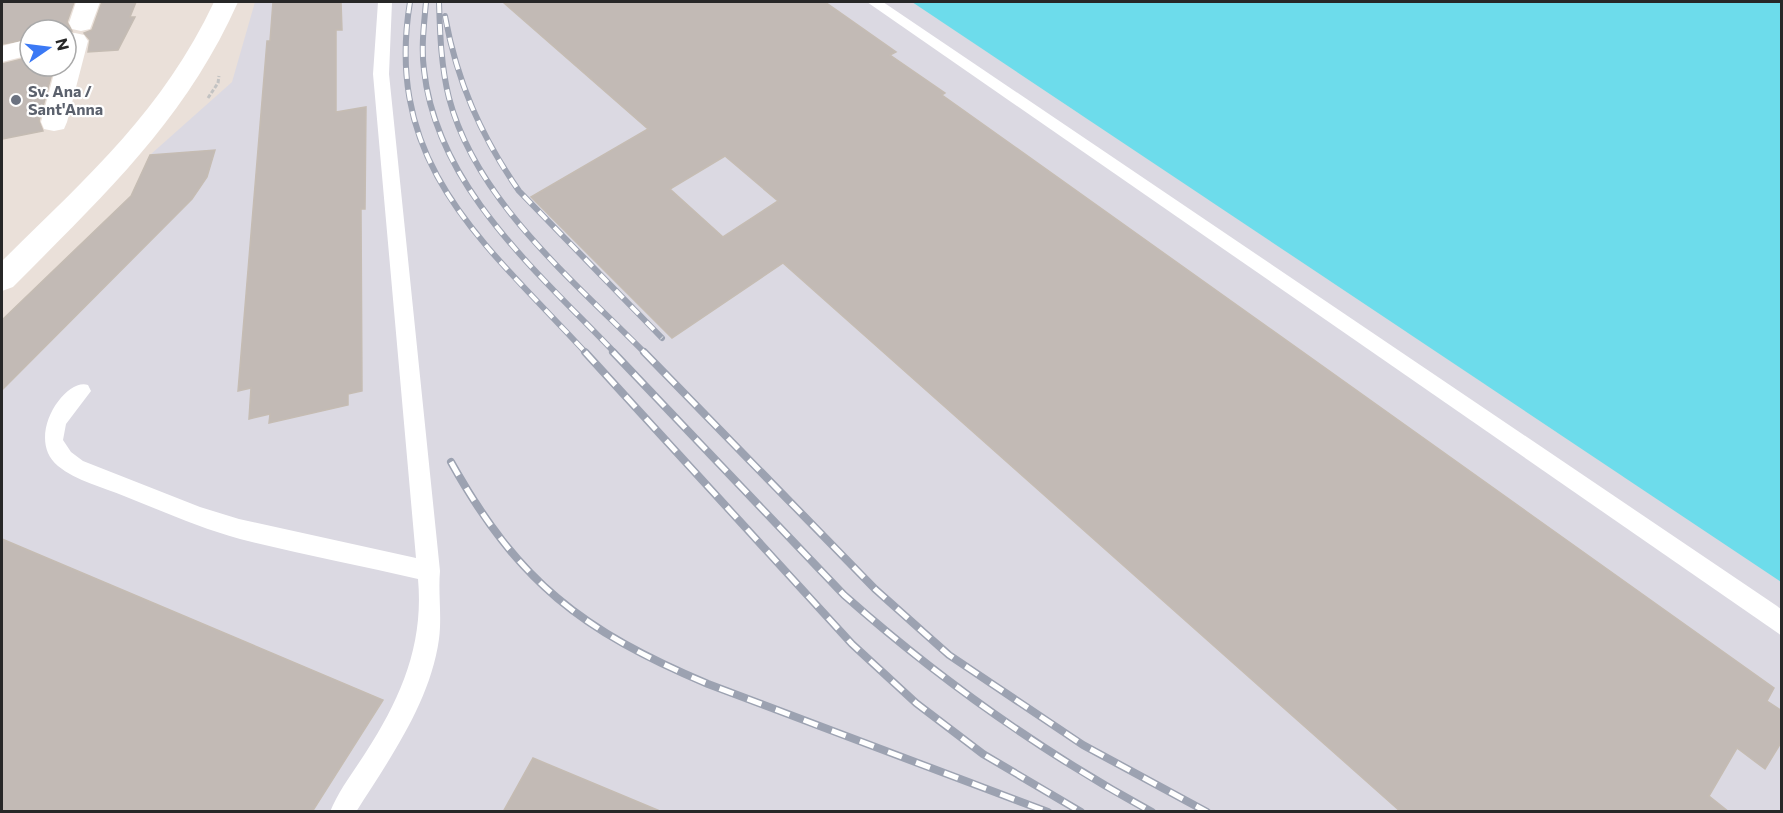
<svg xmlns="http://www.w3.org/2000/svg" width="1783" height="813" font-family="Commissioner,sans-serif">
  <style>
    .industrial { fill: #dbd9e2 }
    .water { fill: #6ddceb }
    .building { fill: #c2bab5; stroke: #c5bcb3; stroke-width: 1.5; fill-rule: evenodd }
    .lines { fill: none; stroke-linecap: round; stroke-linejoin: round }
    .path { stroke: #c3c3c3; stroke-width: 3; stroke-dasharray: 4 2; stroke-linecap: butt }
    .lane { fill: #fff; fill-rule: evenodd }
    .street { fill: #fff; fill-rule: evenodd }
    .secondary { fill: #fff; fill-rule: evenodd }
    .rail-far1-casing { stroke: #9ca2b1; stroke-width: 6 }
    .rail-casing { stroke: #9ca2b1; stroke-width: 8 }
    .rail-far1 { stroke: #fff; stroke-width: 4; stroke-dasharray: 11; stroke-linecap: butt }
    .rail { stroke: #fff; stroke-width: 5; stroke-dasharray: 15; stroke-linecap: butt }
    .worship-dot { fill: #6b7280; stroke: #fff; stroke-width: 2 }
    .labels { text-anchor: middle; stroke-width: 4.5; stroke-linejoin: round; paint-order: stroke }
    .worship-label { font-size: 16px; font-weight: bold; fill: #5b616d; stroke: #fff; text-anchor: start }
  </style>
  <rect width="100%" height="100%" fill="#eae0d9"/>
  <path class="industrial" d="M255 2H912L1781 582V811L2 812V320L142 185 137 183 150 155 232 82Z"/>
  <path class="water" d="M912 2H1781V582Z"/>
  <g class="building">
    <path d="M2 2H74L67 22 72 31 30 30V39L2 44Z"/>
    <path d="M102 2H136L130 17H135L118 50 88 52 90 40 84 33 92 30Z"/>
    <path d="M273 2H341L342 30H336V112L366 107 365 209H361L362 391 348 394V405L269 423 270 414 249 419 251 388 238 391 267 41H270Z"/>
    <path d="M503 2H825L896 52 890 55 945 93 942 95 1774 688 1767 701 1782 711V741L1765 769 1737 748 1709 796 1729 812H1401L783 263 672 338 531 197 648 129ZM725 156 778 201 723 237 670 189Z"/>
    <path d="M30 57V66H54L39 121 43 131 2 139V64Z"/>
    <path d="M215 150 207 177 192 199 2 390V320L131 196 150 155Z"/>
    <path d="M2 539 383 700 312 812H2Z"/>
    <path d="M533 758 660 811V812H503Z"/>
  </g>
  <g class="lines">
    <path class="path" d="M208 98 218 83 219 76"/>
    <g class="lane">
      <path d="M378 2H392L389 74 440 571C438 593 442 616 439 639 430 703 390 758 356 812H330C339 790 354 771 366 752 401 698 424 644 418 579 359 565 299 554 240 539 200 528 162 511 124 496 103 487 76 481 58 466 24 438 65 377 88 385L91 391 66 424 63 440 71 452 83 461 200 507 239 519 416 558 373 74Z"/>
      <path d="M867 2H883L1777 606 1782 610V636Z"/>
    </g>
    <g class="street">
      <path d="M76 2H100L90 29 81 31 72 29 69 23Z"/>
      <path d="M75 33 84 35 88 41 67 122 64 129 54 131 44 129 41 122 56 66H66V35Z"/>
      <path d="M25 40 30 41V55L2 62V46Z"/>
    </g>
    <path class="secondary" d="M214 2H238C185 121 102 197 13 287L2 291V261C86 178 162 112 214 2Z"/>
    <g class="rail-far1-casing">
      <g id="rail-far1">
        <path d="M410 2C383 166 486 244 586 353"/>
        <path d="M426 2C424 25 421 47 424 70 437 188 539 273 615 353"/>
        <path d="M439 2C440 34 441 66 449 98 476 201 573 280 645 353"/>
        <path d="M445 16C457 82 481 136 519 191L662 338"/>
      </g>
    </g>
    <g class="rail-casing">
      <g id="rail">
        <path d="M585 352 852 644 916 703 983 754 1081 812"/>
        <path d="M613 352 844 595C939 679 1040 751 1152 812"/>
        <path d="M644 352 875 589 949 655 1083 745 1207 812"/>
        <path d="M451 462C518 582 582 631 708 684L1048 812"/>
      </g>
    </g>
    <use href="#rail-far1" class="rail-far1"/>
    <use href="#rail" class="rail"/>
  </g>
  <circle class="worship-dot" cx="16" cy="100" r="6"/>
  <g class="labels">
    <g class="worship-label">
      <text x="28" y="97">Sv. Ana /<tspan x="28" dy="18">Sant'Anna</tspan></text>
    </g>
  </g>
  <rect width="1783" height="813" fill="none" stroke="#272727" stroke-width="6"/>
  <g transform="translate(48 48) rotate(76)"><circle r="28" fill="#ffffff" stroke="#a9a9a9" stroke-width="1.5"/>
  <path d="M0-4.5L10 22L0 15L-10 22Z" fill="#3b79f5"/>
  <text y="-9" font-size="16" font-weight="bold" text-anchor="middle" fill="#272727">N</text>
  </g>
</svg>
